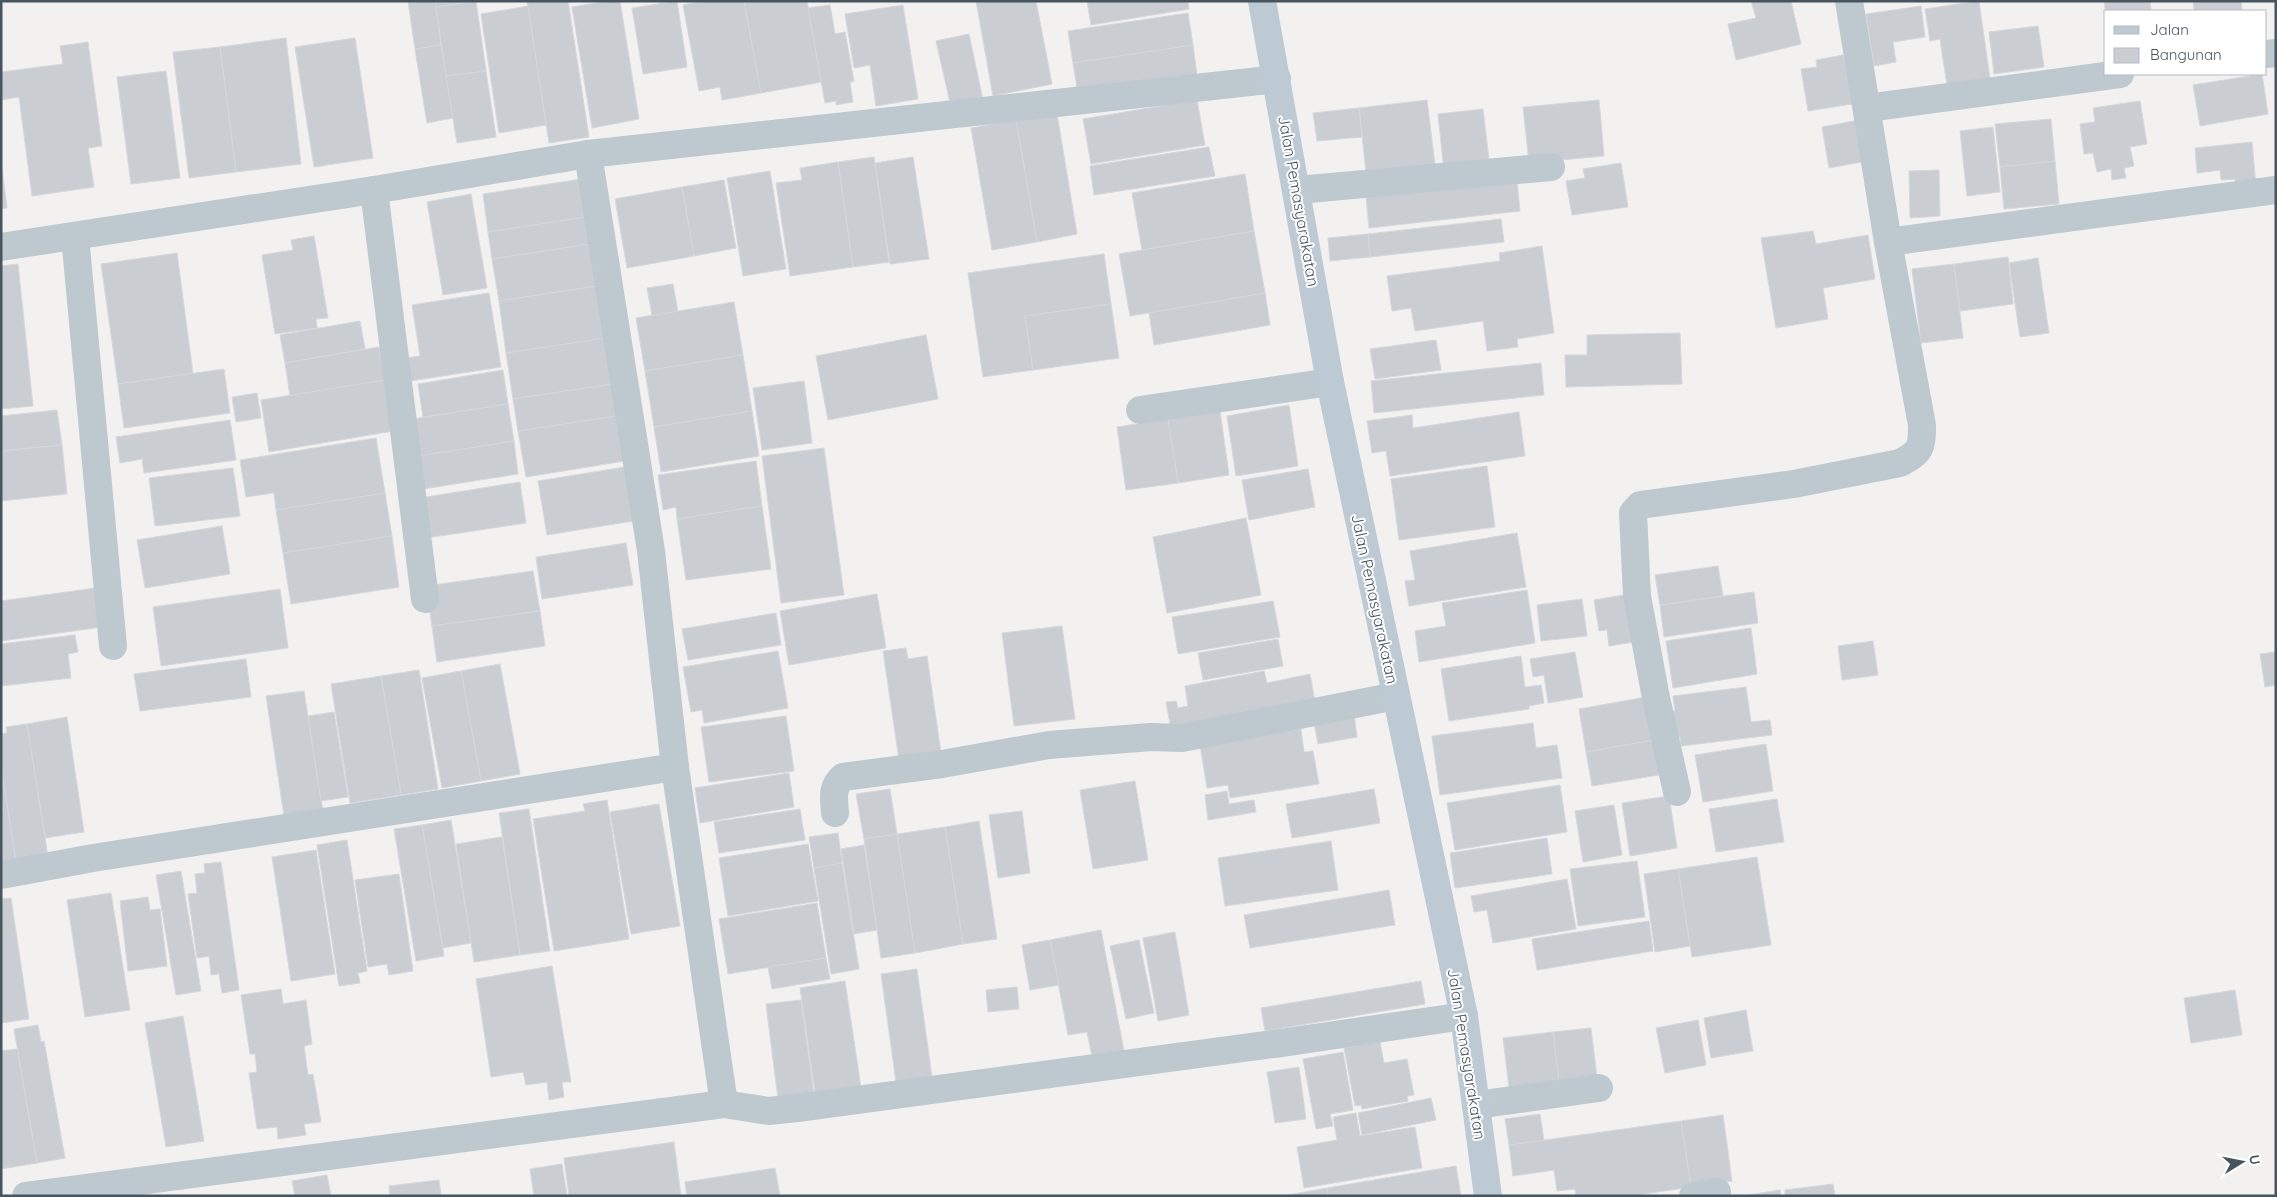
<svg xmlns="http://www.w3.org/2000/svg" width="2277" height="1197" font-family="Quicksand,sans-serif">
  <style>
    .building { fill: #caced3; stroke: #d4d7dc }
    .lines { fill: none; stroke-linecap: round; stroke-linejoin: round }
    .street { stroke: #bdc9cf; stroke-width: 28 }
    .secondary { stroke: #bdcad4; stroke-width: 28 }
    .labels { text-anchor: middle; stroke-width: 4; stroke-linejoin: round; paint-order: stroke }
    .street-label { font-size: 16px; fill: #47555e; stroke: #fff }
  </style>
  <rect width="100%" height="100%" fill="#f3f0f0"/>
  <g class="building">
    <path d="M408 1H435L441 45 415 49Z"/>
    <path d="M435 1H475L436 7Z"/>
    <path d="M476 1 486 71 446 76 436 7Z"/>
    <path d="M527 1H568L589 137 549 143Z"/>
    <path d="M609 1H620L639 119 592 128 572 7Z"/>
    <path d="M677 1 687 67 643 74 632 8Z"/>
    <path d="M702 1H744L761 93 722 100 720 87 699 91 683 5Z"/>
    <path d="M744 1H807L822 82 761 93Z"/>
    <path d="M976 1H1036L1052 84 993 96Z"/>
    <path d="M1087 1H1188L1189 9 1091 25Z"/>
    <path d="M1751 1H1791L1801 44 1736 60 1728 24 1756 18Z"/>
    <path d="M1979 1 1991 85 1948 92 1940 39 1930 41 1925 9Z"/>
    <path d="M2104 1H2150L2151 11H2106V15Z"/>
    <path d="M2193 1H2241L2242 11H2194Z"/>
    <path d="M830 5 835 34 845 32 854 81 850 82 853 102 836 105V101L825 103 808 8Z"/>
    <path d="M903 5 918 99 876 106 870 65 854 68 845 14Z"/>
    <path d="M528 6 546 125 499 133 481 14Z"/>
    <path d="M1921 6 1925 37 1893 42 1896 62 1874 66 1866 14Z"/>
    <path d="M1188 13 1193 45 1073 63 1068 31Z"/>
    <path d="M2038 26 2044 67 1994 74 1989 32Z"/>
    <path d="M969 34 983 100 951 107 936 41Z"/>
    <path d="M286 38 301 164 236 172 220 47Z"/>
    <path d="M355 38 373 158 314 167 295 47Z"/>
    <path d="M88 42 102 146 88 148 94 187 32 196 19 97 1 100V72L63 64 60 46Z"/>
    <path d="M441 45 453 118 427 123 415 49Z"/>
    <path d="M1193 45 1198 83 1079 100 1073 63Z"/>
    <path d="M220 47 236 172 189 178 173 52Z"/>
    <path d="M1843 55 1844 60 1851 59 1858 103 1808 111 1801 69 1817 67 1816 60Z"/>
    <path d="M166 71 180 178 131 184 117 77Z"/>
    <path d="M486 71 496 137 457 143 446 76Z"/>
    <path d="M2262 74 2268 114 2200 126 2193 85Z"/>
    <path d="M1197 100 1205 145 1091 164 1083 119Z"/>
    <path d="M1427 100 1436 173 1367 181 1359 108Z"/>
    <path d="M1599 100 1604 156 1529 163 1523 107Z"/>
    <path d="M2140 101 2147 144 2130 147 2134 166 2124 168 2126 178 2112 180 2111 169 2097 172 2093 153 2084 154 2080 124 2095 122 2093 108Z"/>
    <path d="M1359 108 1362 137 1317 141 1313 113Z"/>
    <path d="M1483 109 1490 168 1444 172 1438 114Z"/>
    <path d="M1057 114 1077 234 1037 242 1016 120Z"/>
    <path d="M2051 119 2055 161 2000 167 1995 124Z"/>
    <path d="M1016 120 1037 242 992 250 971 128Z"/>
    <path d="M1859 120 1867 161 1829 168 1822 127Z"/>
    <path d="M1993 127 2000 192 1967 196 1960 131Z"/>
    <path d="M2252 142 2256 186 2236 187 2235 179 2221 180 2220 170 2197 173 2195 148Z"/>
    <path d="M1209 147 1215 176 1094 195 1090 166Z"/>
    <path d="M874 157 889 262 853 267 838 162Z"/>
    <path d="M913 157 929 259 890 264 875 163Z"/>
    <path d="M1 161 7 208 1 209Z"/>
    <path d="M2055 161 2059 204 2004 209 2000 167Z"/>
    <path d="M838 162 853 267 790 276 776 183 802 180 800 168Z"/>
    <path d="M1621 163 1628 207 1572 215 1566 181 1585 178 1583 169Z"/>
    <path d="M1939 170 1940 216 1910 218 1909 171Z"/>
    <path d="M770 171 786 269 743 276 727 178Z"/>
    <path d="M1245 174 1254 231 1142 250 1132 193Z"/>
    <path d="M588 178 593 216 488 232 483 194Z"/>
    <path d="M724 180 736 248 694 256 682 187Z"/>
    <path d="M1517 181 1520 211 1369 228 1366 197Z"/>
    <path d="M682 187 694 256 627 268 615 199Z"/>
    <path d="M471 194 487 288 443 295 427 202Z"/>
    <path d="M593 216 597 243 492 259 488 232Z"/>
    <path d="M1501 219 1504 242 1370 257 1368 234Z"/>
    <path d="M1254 231 1265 293 1130 316 1119 254Z"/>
    <path d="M1813 231 1816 244 1868 235 1875 279 1823 288 1828 319 1776 328 1761 238Z"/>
    <path d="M1368 234 1370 257 1330 261 1328 238Z"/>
    <path d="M314 236 328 318 316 319 317 328 275 334 262 255 293 250 291 240Z"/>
    <path d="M597 243 604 285 499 301 492 259Z"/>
    <path d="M1542 246 1554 333 1517 339 1518 347 1487 351 1483 321 1415 331 1411 308 1392 311 1387 276 1500 261 1499 253Z"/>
    <path d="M177 253 193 373 118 384 101 264Z"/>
    <path d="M1104 254 1111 304 1025 316 1033 370 983 377 968 273Z"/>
    <path d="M2008 257 2013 304 1960 311 1954 264Z"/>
    <path d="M2038 258 2049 333 2020 337 2009 263Z"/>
    <path d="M18 264 33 406 1 409V266Z"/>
    <path d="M1954 264 1963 338 1921 343 1912 269Z"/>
    <path d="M673 284 678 312 652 316 647 288Z"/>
    <path d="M604 285 612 337 506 353 499 301Z"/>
    <path d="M489 293 501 367 404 382 400 359 420 356 412 305Z"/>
    <path d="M1265 293 1270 325 1154 345 1149 313Z"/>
    <path d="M734 302 743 355 645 371 636 318Z"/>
    <path d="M1111 304 1119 358 1033 370 1025 316Z"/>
    <path d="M360 321 365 349 285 363 280 335Z"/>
    <path d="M1680 333 1682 384 1566 387 1565 355H1587V335Z"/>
    <path d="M926 335 938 399 828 420 816 356Z"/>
    <path d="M612 337 619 383 513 399 506 353Z"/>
    <path d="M1436 340 1441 370 1375 379 1370 349Z"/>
    <path d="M379 347 385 380 290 396 285 363Z"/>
    <path d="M743 355 752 411 654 427 645 371Z"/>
    <path d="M1541 363 1544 395 1374 413 1371 381Z"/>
    <path d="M224 369 230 413 124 428 118 384Z"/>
    <path d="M503 370 508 404 423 417 418 384Z"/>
    <path d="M385 380 393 431 269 452 261 400Z"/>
    <path d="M804 381 812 443 762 450 753 388Z"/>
    <path d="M619 383 624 415 518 431 513 399Z"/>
    <path d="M257 393 261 418 236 422 232 397Z"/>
    <path d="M508 404 514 441 412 457 407 420Z"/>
    <path d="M1289 405 1298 466 1236 476 1227 416Z"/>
    <path d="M57 410 62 445 1 451V416Z"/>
    <path d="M752 411 759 456 661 472 654 427Z"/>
    <path d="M1220 411 1229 475 1178 483 1168 419Z"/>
    <path d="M1519 412 1525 456 1390 476 1386 451 1372 453 1367 421 1412 415 1413 428Z"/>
    <path d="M624 415 631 460 526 477 518 431Z"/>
    <path d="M1168 419 1178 483 1126 490 1117 427Z"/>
    <path d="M230 420 236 460 144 473 142 459 120 463 116 437Z"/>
    <path d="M376 438 385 493 276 510 274 493 246 497 240 460Z"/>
    <path d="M514 441 518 474 417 490 412 457Z"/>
    <path d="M62 445 67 494 1 501V451Z"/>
    <path d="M824 448 844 595 781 603 762 456Z"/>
    <path d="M756 461 762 506 677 519 676 507 663 510 658 475Z"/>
    <path d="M631 466 639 520 547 535 538 481Z"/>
    <path d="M1487 466 1495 527 1399 540 1391 479Z"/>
    <path d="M233 468 240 516 155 526 149 478Z"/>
    <path d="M1308 469 1315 507 1249 520 1242 480Z"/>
    <path d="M520 482 526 523 426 538 420 498Z"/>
    <path d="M385 493 392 536 283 553 276 510Z"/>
    <path d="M762 506 771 569 686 580 677 519Z"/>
    <path d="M1246 518 1261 595 1167 613 1153 537Z"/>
    <path d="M222 526 230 574 145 588 137 540Z"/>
    <path d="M1517 533 1526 587 1409 606 1405 581 1415 580 1410 551Z"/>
    <path d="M392 536 399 587 291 604 283 553Z"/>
    <path d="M626 543 633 585 542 599 536 557Z"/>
    <path d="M1718 566 1723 596 1660 605 1655 575Z"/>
    <path d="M533 571 540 611 432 626 426 586Z"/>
    <path d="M103 587 109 626 1 641V601Z"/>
    <path d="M280 589 288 648 161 666 153 607Z"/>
    <path d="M1527 590 1535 643 1419 662 1415 631 1446 626 1442 603Z"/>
    <path d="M1754 592 1758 623 1664 637 1660 605Z"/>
    <path d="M877 594 886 648 789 665 780 611Z"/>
    <path d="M1630 594 1641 641 1609 646 1607 630 1599 631 1594 600Z"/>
    <path d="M1582 599 1587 636 1541 641 1537 605Z"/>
    <path d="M1273 601 1280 637 1178 654 1172 617Z"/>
    <path d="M540 611 545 646 437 662 432 626Z"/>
    <path d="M776 613 781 645 688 660 682 629Z"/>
    <path d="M1062 626 1075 719 1014 726 1002 633Z"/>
    <path d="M1751 628 1757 674 1673 688 1666 641Z"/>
    <path d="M75 635 78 652 68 654 71 678 1 686V644Z"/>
    <path d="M1278 639 1283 666 1203 680 1198 653Z"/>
    <path d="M1873 641 1878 675 1842 680 1838 646Z"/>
    <path d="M906 648 908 659 927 656 941 753 899 760 883 651Z"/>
    <path d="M778 651 788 708 704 723 702 710 691 712 683 667Z"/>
    <path d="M1575 652 1583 697 1548 703 1544 675 1533 677 1530 659Z"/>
    <path d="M2276 652V685L2265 687 2260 654Z"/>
    <path d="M1521 656 1525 687 1541 685 1544 703 1529 706V709L1449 721 1441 669Z"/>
    <path d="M246 659 251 697 140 711 134 674Z"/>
    <path d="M500 664 520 774 481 781 461 671Z"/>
    <path d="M419 670 438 789 401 795 381 676Z"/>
    <path d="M461 671 481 781 442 788 422 678Z"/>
    <path d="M1264 671 1267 683 1310 674 1316 707 1172 735 1166 702 1176 701 1178 708 1188 706 1185 686Z"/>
    <path d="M381 676 401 795 350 803 331 684Z"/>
    <path d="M1746 687 1751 722 1770 720 1772 735 1681 746 1680 737 1673 738 1670 711H1675L1673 696Z"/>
    <path d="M304 691 324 818 285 823 266 696Z"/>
    <path d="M1652 696 1660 739 1586 752 1579 709Z"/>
    <path d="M334 712 348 797 321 801 308 716Z"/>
    <path d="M1354 714 1357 737 1318 744 1314 722Z"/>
    <path d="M786 716 794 771 709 782 701 727Z"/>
    <path d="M67 717 84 832 45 838 27 724Z"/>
    <path d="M1533 723 1536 748 1557 745 1562 778 1440 795 1432 736Z"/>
    <path d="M27 724 48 857 16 862 1 766V734L7 733 6 727Z"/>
    <path d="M1301 729 1304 752 1313 751 1319 784 1230 798 1228 785 1207 788 1200 745Z"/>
    <path d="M1660 739 1665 774 1592 786 1586 752Z"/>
    <path d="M1766 744 1773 791 1703 802 1695 755Z"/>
    <path d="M1 766 16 862 1 865Z"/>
    <path d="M789 773 794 807 700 823 695 788Z"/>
    <path d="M1135 781 1148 860 1093 869 1080 790Z"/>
    <path d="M1560 785 1567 832 1455 850 1447 803Z"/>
    <path d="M890 789 897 834 864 839 856 794Z"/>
    <path d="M1374 789 1380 823 1292 838 1286 804Z"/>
    <path d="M1227 791 1229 804 1254 800 1256 812 1208 820 1205 795Z"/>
    <path d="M1669 796 1677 848 1630 856 1622 803Z"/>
    <path d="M1777 799 1784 842 1716 852 1709 809Z"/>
    <path d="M607 800 629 939 554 951 533 819 585 811 583 804Z"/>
    <path d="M659 804 680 926 631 934 610 812Z"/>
    <path d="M1614 805 1622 855 1583 862 1575 811Z"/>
    <path d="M529 809 550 951 520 955 499 813Z"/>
    <path d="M800 809 805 840 719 853 714 822Z"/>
    <path d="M1022 811 1030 873 998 878 989 815Z"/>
    <path d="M451 820 471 943 443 948 422 825Z"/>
    <path d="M979 821 997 939 963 944 945 827Z"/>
    <path d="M422 825 444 956 416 961 394 829Z"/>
    <path d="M945 827 963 944 915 953 897 834Z"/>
    <path d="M838 833 842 863 814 868 809 837Z"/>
    <path d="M897 834 915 953 881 958 864 839Z"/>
    <path d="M502 837 520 955 474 962 456 844Z"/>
    <path d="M1547 838 1552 874 1455 888 1450 853Z"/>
    <path d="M347 840 367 971 358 973 360 983 339 986 317 845Z"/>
    <path d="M1331 841 1338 890 1225 906 1218 858Z"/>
    <path d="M808 844 818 901 728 916 719 858Z"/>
    <path d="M864 845 877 930 854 934 841 849Z"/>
    <path d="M316 850 335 974 291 981 272 857Z"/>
    <path d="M1757 857 1771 945 1692 957 1678 869Z"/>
    <path d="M1637 861 1645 917 1578 926 1570 869Z"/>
    <path d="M221 862 239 990 222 993 219 974 211 975 209 956 197 958 188 894 197 893 195 874 205 873 204 864Z"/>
    <path d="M842 863 859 969 831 974 814 868Z"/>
    <path d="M1678 869 1690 946 1655 952 1644 874Z"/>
    <path d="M181 871 201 991 176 995 156 875Z"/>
    <path d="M399 874 413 971 389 975 387 964 368 967 355 880Z"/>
    <path d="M1567 879 1576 929 1493 943 1487 910 1474 912 1471 896Z"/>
    <path d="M1389 890 1395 925 1250 948 1244 915Z"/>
    <path d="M111 893 130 1010 85 1017 67 900Z"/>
    <path d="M148 897 150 910 160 909 167 966 128 971 120 901Z"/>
    <path d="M11 898 29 1019 1 1023V899Z"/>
    <path d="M817 903 826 958 728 974 719 919Z"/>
    <path d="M1649 921 1653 951 1537 970 1532 939Z"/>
    <path d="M1101 930 1124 1051 1092 1056 1087 1032 1068 1035 1050 940Z"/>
    <path d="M1175 932 1189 1015 1158 1021 1143 938Z"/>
    <path d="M1050 940 1059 985 1030 990 1022 945Z"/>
    <path d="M1139 940 1154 1013 1126 1019 1110 946Z"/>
    <path d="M826 958 830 979 772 989 768 967Z"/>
    <path d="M552 966 571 1082H562L564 1097 549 1100 547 1082 526 1085 523 1072 491 1077 476 979Z"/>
    <path d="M917 969 933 1084 897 1089 881 974Z"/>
    <path d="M845 981 862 1094 816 1100 800 988Z"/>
    <path d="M1421 981 1425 1004 1265 1031 1261 1008Z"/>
    <path d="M1017 987 1019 1009 988 1012 986 990Z"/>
    <path d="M281 989 283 1004 306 1000 312 1044 304 1046 308 1075 313 1074 321 1122 304 1124 306 1135 278 1139 277 1127 257 1129 249 1073 257 1072 255 1054H250L241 995Z"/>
    <path d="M2235 990 2242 1035 2191 1043 2184 998Z"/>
    <path d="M801 1000 815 1102 779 1107 766 1004Z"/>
    <path d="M1746 1010 1753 1051 1711 1058 1704 1018Z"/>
    <path d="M183 1016 204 1141 166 1147 145 1023Z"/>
    <path d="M1698 1020 1706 1065 1665 1073 1656 1028Z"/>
    <path d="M38 1025 41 1042 44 1041 65 1158 37 1163 14 1029Z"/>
    <path d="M1591 1028 1598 1086 1560 1090 1553 1032Z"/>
    <path d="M1553 1032 1560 1090 1510 1096 1503 1038Z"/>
    <path d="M1380 1042 1384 1063 1407 1059 1414 1095 1407 1096 1408 1101 1362 1109 1361 1105 1355 1106 1344 1048Z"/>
    <path d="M17 1049 37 1163 1 1169V1051Z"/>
    <path d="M1343 1052 1353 1110 1330 1114 1333 1126 1316 1129 1303 1059Z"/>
    <path d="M1299 1067 1306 1119 1275 1123 1267 1072Z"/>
    <path d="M1431 1098 1436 1120 1362 1135 1358 1113Z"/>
    <path d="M1356 1113 1360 1136 1415 1127 1422 1168 1304 1188 1297 1147 1337 1140 1333 1117Z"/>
    <path d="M1540 1114 1544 1141 1509 1145 1505 1119Z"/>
    <path d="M1723 1115 1732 1181 1691 1187 1681 1121Z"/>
    <path d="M1681 1121 1691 1187 1630 1196H1576L1575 1189 1557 1191 1554 1170 1513 1176 1509 1145Z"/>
    <path d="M674 1142 681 1196H569L564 1158Z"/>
    <path d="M562 1164 567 1196H534L530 1169Z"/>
    <path d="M1456 1166 1461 1196H1328L1327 1188Z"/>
    <path d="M775 1168 780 1196H687L685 1182Z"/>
    <path d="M327 1175 331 1196H295L292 1181Z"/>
    <path d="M439 1180 441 1196H390L389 1186Z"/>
    <path d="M1833 1184 1835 1196H1785V1190Z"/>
    <path d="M1327 1188 1328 1196H1282Z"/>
    <path d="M1780 1190 1781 1196H1742Z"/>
  </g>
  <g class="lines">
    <g class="street">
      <path d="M2266 54 2276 53"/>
      <path d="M1867 108 2120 74"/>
      <path d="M374 190 425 599"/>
      <path d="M1298 190 1551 167"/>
      <path d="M75 236 113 646"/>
      <path d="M1888 242 2276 190"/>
      <path d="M1 247 374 190 588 154 1277 79"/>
      <path d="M1140 410 1330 382"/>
      <path d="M675 767 724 1104"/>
      <path d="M1677 792 1656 698 1637 596 1633 513 1640 505 1794 484 1900 463C1921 452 1922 448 1922 425L1888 242 1849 1"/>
      <path d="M835 813C834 799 831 787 843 777L942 764 1049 745 1151 737 1182 738 1396 696"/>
      <path d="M1 875 93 858 675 767 651 551 588 154"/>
      <path d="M1476 1105 1599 1088"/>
      <path d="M26 1196 724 1104 769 1111 797 1108 1281 1043 1464 1016"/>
      <path d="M1693 1196 1717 1192"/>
    </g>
    <path class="secondary" d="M1262 1 1330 382 1464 1016 1488 1196"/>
  </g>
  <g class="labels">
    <g class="street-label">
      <text transform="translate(1299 201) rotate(80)" y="6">Jalan Pemasyarakatan</text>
      <text transform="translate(1375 599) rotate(78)" y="6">Jalan Pemasyarakatan</text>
      <text transform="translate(1467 1054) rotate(81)" y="6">Jalan Pemasyarakatan</text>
    </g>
  </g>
  <rect width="2277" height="1197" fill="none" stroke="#47555e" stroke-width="5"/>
  <rect x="2104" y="10" width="162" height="65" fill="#ffffff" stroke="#b5bbbf"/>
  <rect x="2114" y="26" width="25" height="8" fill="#bdcad4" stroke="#b5bbbf"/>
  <text x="2150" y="35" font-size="15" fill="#47555e">Jalan</text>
  <rect x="2114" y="48" width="25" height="15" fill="#caced3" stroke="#b5bbbf"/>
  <text x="2150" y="60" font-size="15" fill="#47555e">Bangunan</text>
  <g transform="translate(2242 1162) rotate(80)" stroke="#ffffff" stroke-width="4" paint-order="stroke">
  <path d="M0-4L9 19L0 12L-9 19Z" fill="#47555e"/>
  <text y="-8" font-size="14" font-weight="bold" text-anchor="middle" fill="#47555e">U</text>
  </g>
</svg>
